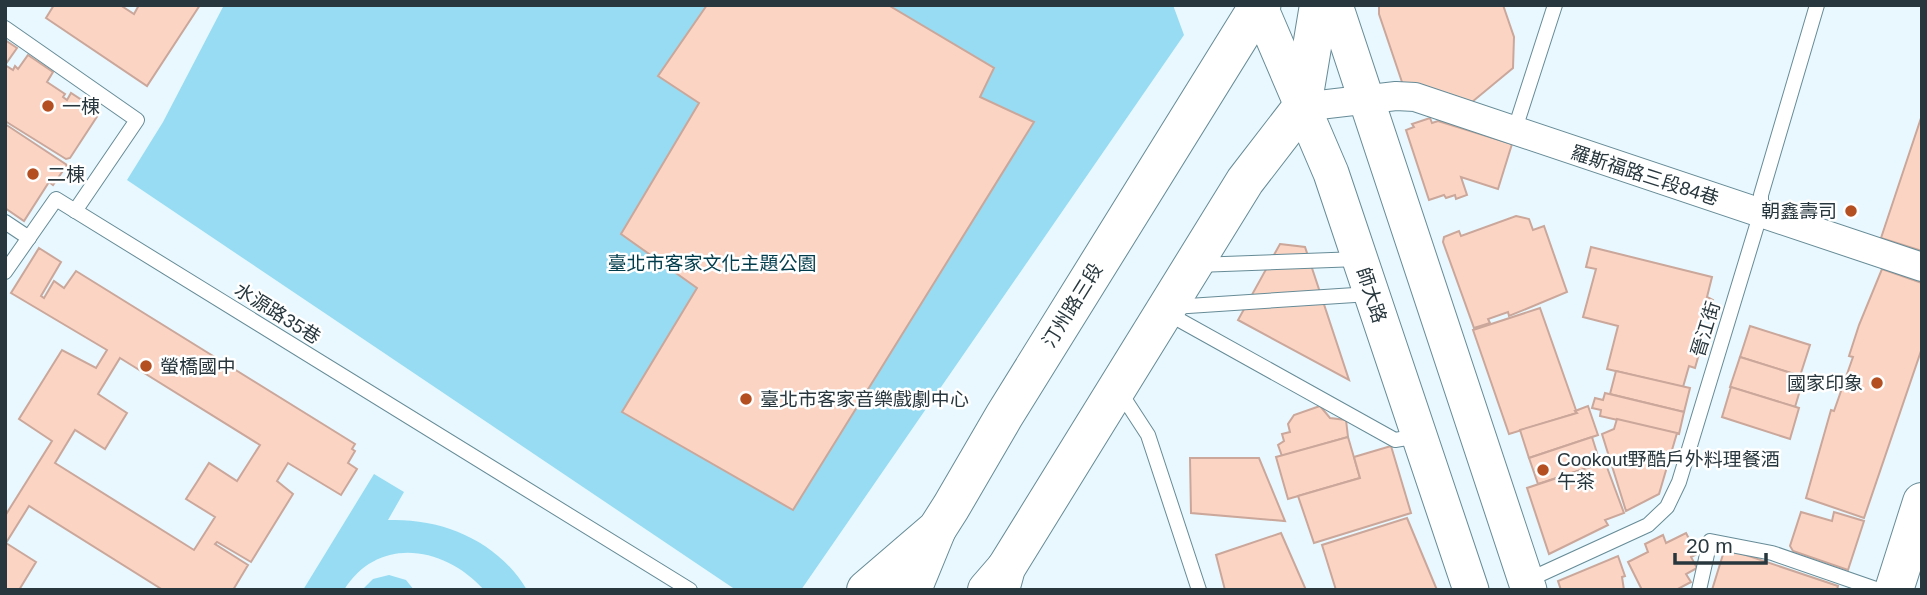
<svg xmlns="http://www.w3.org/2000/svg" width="1927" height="595" font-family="Helvetica,'Noto Sans TC',sans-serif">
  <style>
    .green { fill: #97dcf3 }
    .building { fill: #fbd4c4; stroke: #caa79a; stroke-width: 2; fill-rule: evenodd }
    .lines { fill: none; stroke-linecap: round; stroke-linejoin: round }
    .service-casing { stroke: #668b97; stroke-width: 16 }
    .minor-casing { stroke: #668b97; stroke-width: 30 }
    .tertiary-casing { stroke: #668b97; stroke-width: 37 }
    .secondary-casing { stroke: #668b97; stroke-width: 40 }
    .primary-casing { stroke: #668b97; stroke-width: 40 }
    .trunk-casing { stroke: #668b97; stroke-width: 40 }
    .service { stroke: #fff; stroke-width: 14 }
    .minor { stroke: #fff; stroke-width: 28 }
    .tertiary { stroke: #fff; stroke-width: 35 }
    .secondary { stroke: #fff; stroke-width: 38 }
    .primary { stroke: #fff; stroke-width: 38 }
    .trunk { stroke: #fff; stroke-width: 38 }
    .poi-dot { fill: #b44f21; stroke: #fff; stroke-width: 2.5 }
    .labels { text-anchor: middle; stroke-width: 5; stroke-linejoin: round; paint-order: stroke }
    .poi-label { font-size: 19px; fill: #28373d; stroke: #fff; text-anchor: start }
    .street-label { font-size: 19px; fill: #28373d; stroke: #fff }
    .park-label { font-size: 19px; fill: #003c4b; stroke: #fff }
  </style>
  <rect width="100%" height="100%" fill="#e8f8fe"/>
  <g class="green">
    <path d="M224 5H1173L1184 35 801 590H736L127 180 163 122Z"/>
    <path d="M374 474 404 492 388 520C443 518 498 541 527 590H484C445 546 378 535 344 590H303Z"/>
    <path d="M389 575 406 580 414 590H362L373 579Z"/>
  </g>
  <g class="building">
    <path d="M54 5H120L134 14 139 5H200L147 86 46 18Z"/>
    <path d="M707 5H888L994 68 980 97 1034 122 793 510 622 412 697 288 621 234 699 103 658 76Z"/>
    <path d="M1379 5H1503L1514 37 1513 68 1472 102 1403 85 1379 14Z"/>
    <path d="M5 40 17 48 5 65Z"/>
    <path d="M28 55 53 72 47 82 65 94 63 97 67 100 71 93 100 112 70 158 66 159 5 121V65L13 70 15 66 18 69Z"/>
    <path d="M1922 115V251L1881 238Z"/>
    <path d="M1430 118 1432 123 1438 121 1512 144 1498 189 1461 177 1467 195 1456 199 1455 195 1446 198 1444 195 1429 200 1406 130 1414 127 1412 124Z"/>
    <path d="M5 124 67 165 53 185 49 182 24 221 5 208Z"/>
    <path d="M1516 216 1529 219 1533 230 1544 226 1567 292 1509 316 1508 312 1488 319 1490 323 1474 328 1443 242 1444 237 1459 231 1461 236Z"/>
    <path d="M1280 244 1305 247 1349 380 1238 320Z"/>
    <path d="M1591 247 1712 277 1707 297 1713 300 1710 314 1703 311 1692 352 1699 354 1695 368 1689 366 1683 387 1607 369 1618 326 1583 317 1596 269 1586 267Z"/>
    <path d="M39 248 61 262 41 296 44 298 54 281 64 288 76 271 355 444 352 449 355 451 348 463 357 469 341 495 288 463 277 481 293 494 251 562 217 542 215 544 248 565 233 590H163L29 506 6 543 36 562 19 590H5V516L52 441 19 419 62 350 96 368 107 350 11 293ZM120 358 260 445 237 481 209 463 197 482 186 499 215 517 194 550 55 463 75 430 105 449 127 413 98 394Z"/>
    <path d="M1882 269 1922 283V348L1864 518 1806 498 1831 410 1834 411 1853 357 1849 356 1859 325Z"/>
    <path d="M1540 308 1577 413 1509 434 1473 330Z"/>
    <path d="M1750 326 1810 345 1800 376 1740 357Z"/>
    <path d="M1740 357 1804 377 1795 407 1730 387Z"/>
    <path d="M1616 371 1690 388 1684 412 1610 394Z"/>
    <path d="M1731 387 1799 408 1790 439 1722 417Z"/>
    <path d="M1605 393 1684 412 1679 434 1600 416 1601 410 1592 408 1595 398 1603 400Z"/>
    <path d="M1320 406 1330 418 1346 420 1348 437 1282 456 1278 445 1284 441 1282 434 1290 432 1288 424 1294 415Z"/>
    <path d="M1588 406 1598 435 1529 458 1520 430 1577 413 1575 411Z"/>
    <path d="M1617 419 1677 433 1659 494 1626 511 1602 434 1614 429Z"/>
    <path d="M1348 437 1360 478 1288 499 1276 457Z"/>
    <path d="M1592 437 1597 453 1584 457 1587 468 1538 484 1529 458Z"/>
    <path d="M1391 446 1411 513 1314 543 1298 496 1360 478 1354 457Z"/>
    <path d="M1190 458H1259L1285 521 1191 513Z"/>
    <path d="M1605 462 1624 513 1605 520 1608 525 1549 554 1527 488Z"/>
    <path d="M1801 512 1832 521 1834 512 1864 521 1848 570 1793 551 1790 546Z"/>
    <path d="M1407 518 1437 590H1336L1322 545Z"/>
    <path d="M1281 533 1306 590H1225L1216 555Z"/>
    <path d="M1686 533 1697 554 1691 557 1697 568 1686 574 1691 582 1676 590H1642L1628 562 1648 552 1645 544 1663 535 1666 543Z"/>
    <path d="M1725 548 1838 586 1837 590H1712Z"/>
    <path d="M1618 556 1625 576 1622 577 1624 590H1561L1558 581Z"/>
  </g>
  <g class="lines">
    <g class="service-casing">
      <g id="service">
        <path d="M5 28 137 120 75 211"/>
        <path d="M1514 132 1555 5"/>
        <path d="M5 222 29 238"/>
        <path d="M1197 265 1359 259"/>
        <path d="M5 272 56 199 690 590"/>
        <path d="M1173 307 1370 294"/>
        <path d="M1165 312 1395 440 1419 436"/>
        <path d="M1120 392 1148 435 1199 590"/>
        <path d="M1526 581 1648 525 1667 507 1679 482 1761 212V195L1817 5"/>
        <path d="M1699 590 1710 541 1772 553 1879 590"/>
      </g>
    </g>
    <g class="minor-casing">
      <path id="minor" d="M1302 107 1396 96 1415 97 1922 267"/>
    </g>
    <g class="tertiary-casing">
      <g id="tertiary">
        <path d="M1263 5 1260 7 1331 173 1471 590"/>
        <path d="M1335 5 1529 590"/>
      </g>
    </g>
    <g class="secondary-casing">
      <g id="secondary">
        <path d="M866 590 937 529 951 507 1004 416 1259 5"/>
        <path d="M1000 590 1006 568 1245 181 1302 107 1319 5"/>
      </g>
    </g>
    <g class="primary-casing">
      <path id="primary" d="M1894 590 1922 502"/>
    </g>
    <g class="trunk-casing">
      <g id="trunk">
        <path d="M912 590 937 529"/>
        <path d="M987 590 1006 568"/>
      </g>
    </g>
    <use href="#service" class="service"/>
    <use href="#minor" class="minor"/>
    <use href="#tertiary" class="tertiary"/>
    <use href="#secondary" class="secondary"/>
    <use href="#primary" class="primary"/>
    <use href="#trunk" class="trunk"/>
  </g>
  <g class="poi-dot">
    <circle cx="48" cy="106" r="7"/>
    <circle cx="33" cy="174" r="7"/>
    <circle cx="1851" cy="211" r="7"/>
    <circle cx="146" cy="366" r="7"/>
    <circle cx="1877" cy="383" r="7"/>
    <circle cx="746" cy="399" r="7"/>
    <circle cx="1543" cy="470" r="7"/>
  </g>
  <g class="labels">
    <g class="poi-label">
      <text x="62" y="113">一棟</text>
      <text x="47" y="181">二棟</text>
      <text x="1837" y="218" text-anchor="end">朝鑫壽司</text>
      <text x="160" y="373">螢橋國中</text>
      <text x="1863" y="390" text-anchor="end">國家印象</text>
      <text x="760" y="406">臺北市客家音樂戲劇中心</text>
      <text x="1557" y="466">Cookout野酷戶外料理餐酒<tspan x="1557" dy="22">午茶</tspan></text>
    </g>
    <g class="street-label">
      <text transform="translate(1645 175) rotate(18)" y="7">羅斯福路三段84巷</text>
      <text transform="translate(1372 295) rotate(72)" y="7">師大路</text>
      <text transform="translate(1072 305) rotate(-58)" y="7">汀州路三段</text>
      <text transform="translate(278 313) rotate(32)" y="7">水源路35巷</text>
      <text transform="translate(1705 329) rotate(-73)" y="7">晉江街</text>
    </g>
    <g class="park-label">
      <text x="712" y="270">臺北市客家文化主題公園</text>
    </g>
  </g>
  <rect width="1927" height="595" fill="none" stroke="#28373d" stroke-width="14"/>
  <path d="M1675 553v10h91v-10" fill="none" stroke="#28373d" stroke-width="3.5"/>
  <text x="1686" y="553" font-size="21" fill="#28373d" stroke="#ffffff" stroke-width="5" paint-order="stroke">20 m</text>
</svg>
